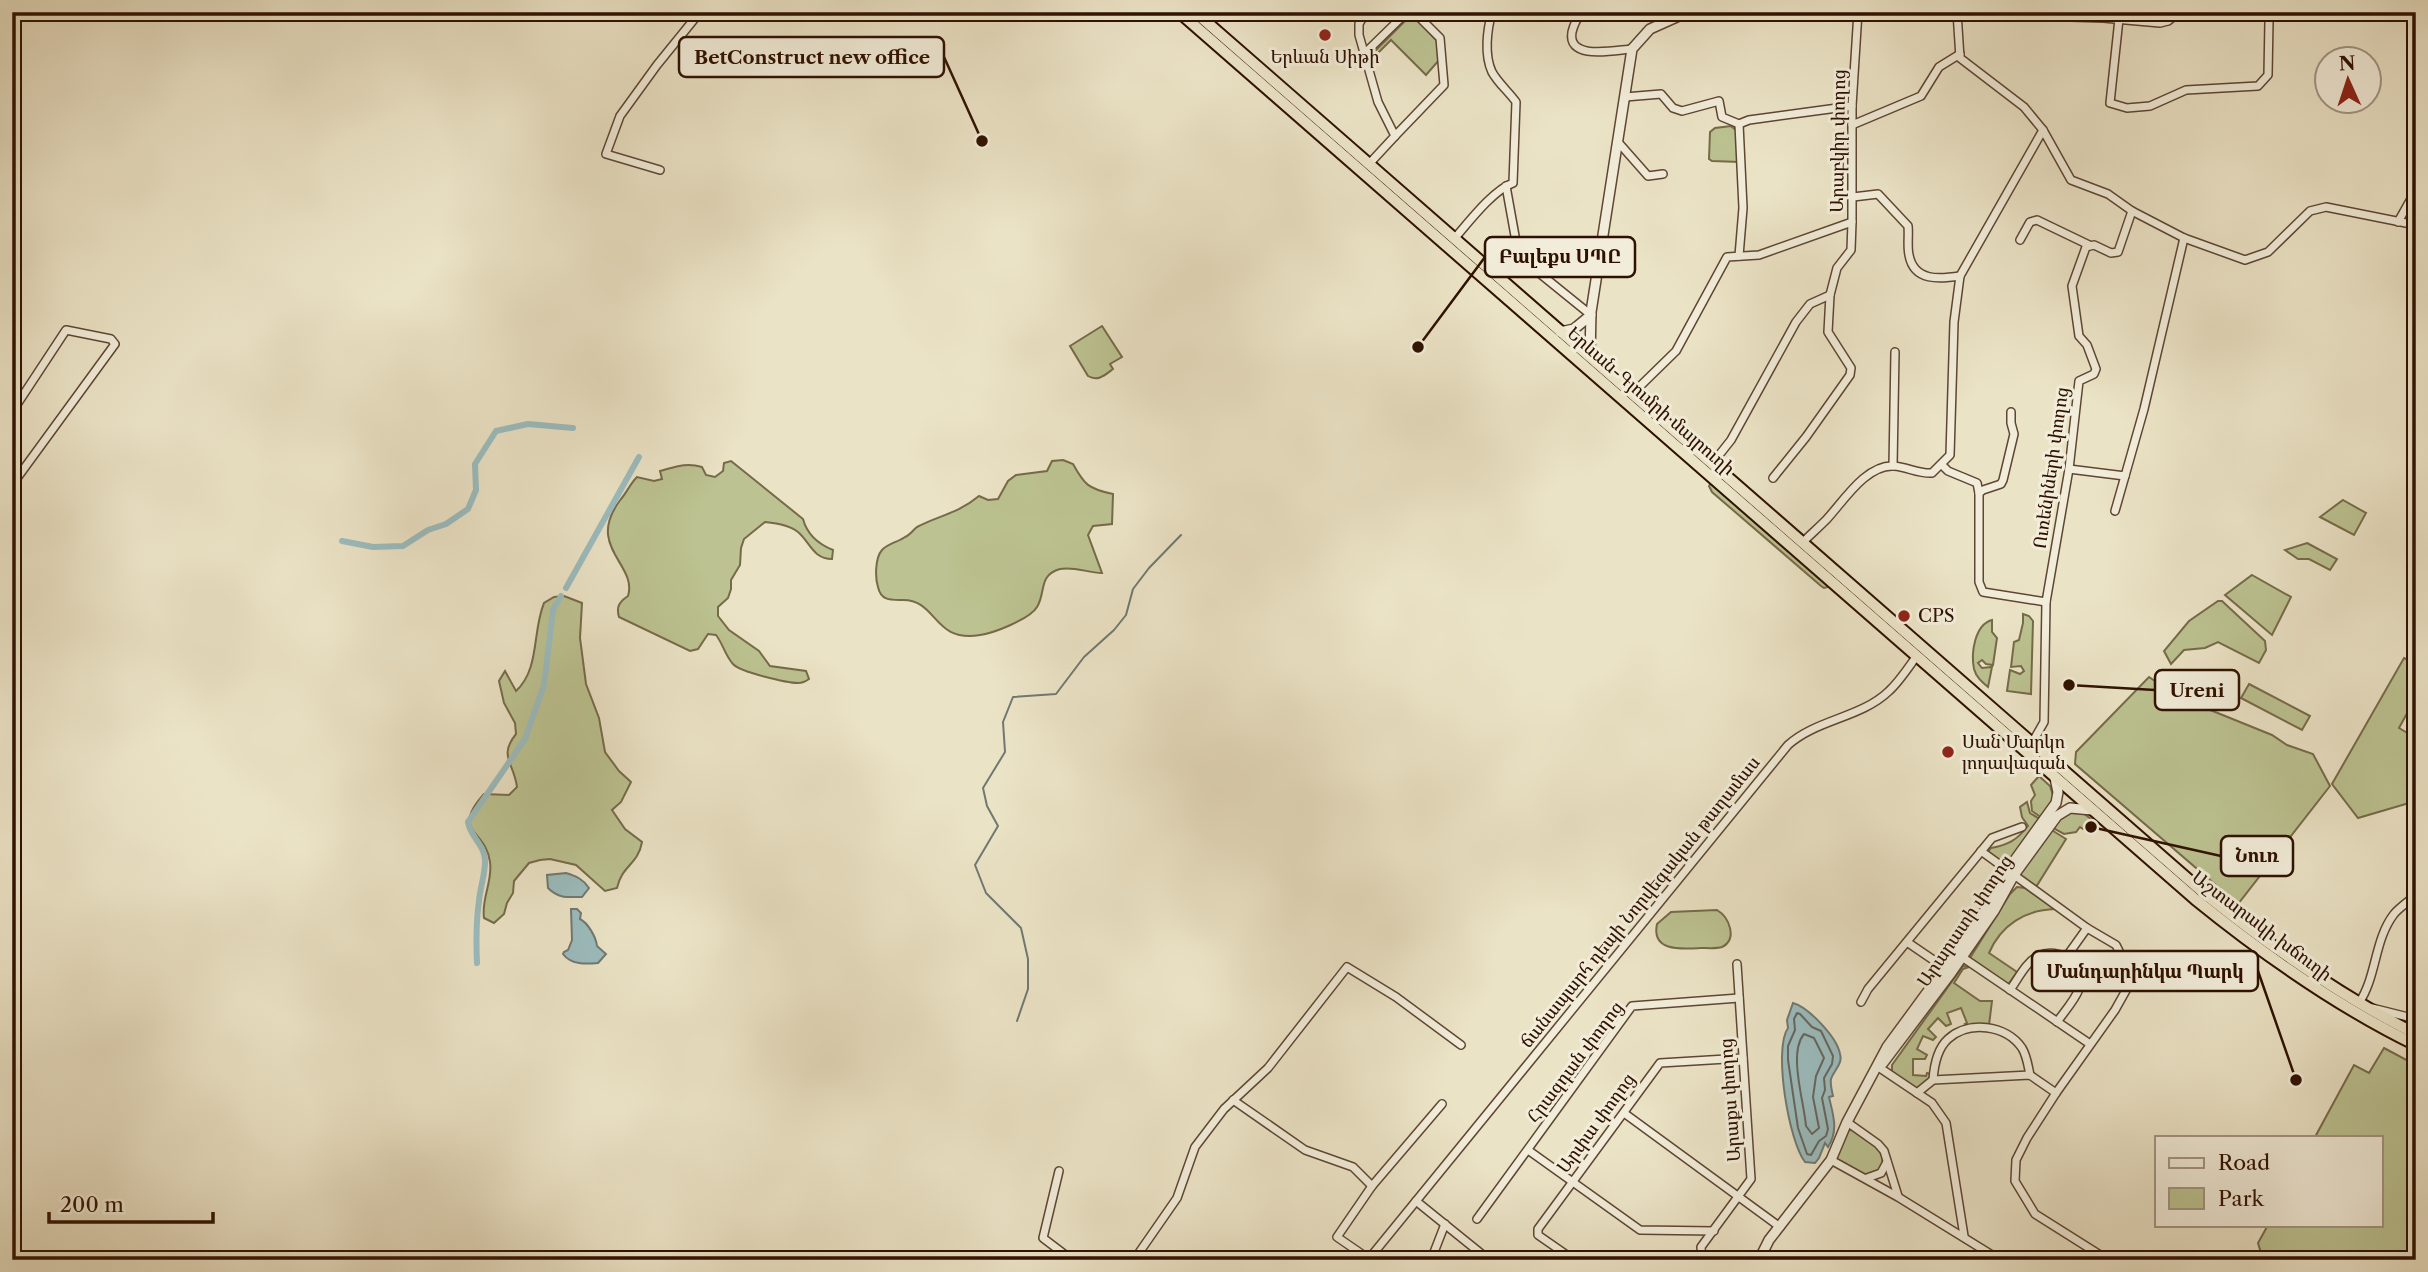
<svg xmlns="http://www.w3.org/2000/svg" width="2428" height="1272" font-family="'Libre Caslon Text','Noto Serif Armenian',serif">
  <style>
    .green { fill: #bcc291; stroke: #766a48; stroke-width: 2 }
    .water { fill: #9bbcbe; stroke: #707872; stroke-width: 2 }
    .lines { fill: none; stroke-linecap: round; stroke-linejoin: round }
    .shore { stroke: #65665f; stroke-width: 2 }
    .stream { stroke: #707872; stroke-width: 2 }
    .canal { stroke: #9bbcbe; stroke-width: 6 }
    .minor-casing { stroke: #5e4632; stroke-width: 10 }
    .tertiary-casing { stroke: #5e4632; stroke-width: 12 }
    .trunk-casing { stroke: #2f1100; stroke-width: 14 }
    .minor { stroke: #f2edda; stroke-width: 7 }
    .tertiary { stroke: #f2edda; stroke-width: 9 }
    .trunk { stroke: #ebe3c6; stroke-width: 10 }
    .poi-dot { fill: #8f2418; stroke: #f2edda; stroke-width: 2.5 }
    .labels { text-anchor: middle; stroke-width: 6; stroke-linejoin: round; paint-order: stroke }
    .poi-label { font-size: 18px; fill: #2f1100; stroke: #f2edda; text-anchor: start }
    .street-label { font-size: 18px; fill: #2f1100; stroke: #f2edda }
    .leader { fill: none; stroke: #2f1100; stroke-width: 2.5 }
    .callout-dot { fill: #2f1100; stroke: #f2edda; stroke-width: 2.5 }
    .callout { fill: #f2edda; stroke: #2f1100; stroke-width: 2.5 }
    .callout-label { font-size: 19px; text-anchor: middle; font-weight: bold; fill: #2f1100 }
  </style>
  <rect width="100%" height="100%" fill="#ebe3c6"/>
  <filter id="stains"><feTurbulence type="fractalNoise" baseFrequency=".00286" numOctaves="4"/><feColorMatrix values="0 0 0 0 .2 0 0 0 0 .09 0 0 0 0 .02 0 0 0 .5 -.17"/></filter>
  <radialGradient id="worn" r=".72"><stop offset=".6" stop-color="#630" stop-opacity="0"/><stop offset="1" stop-color="#630" stop-opacity=".3"/></radialGradient>
  <g class="green">
    <path d="M1412 14 1438 42 1440 59 1426 75 1391 40 1376 55 1373 53Z"/>
    <path d="M1731 126 1738 132 1739 162 1712 161 1709 159 1710 132 1715 128Z"/>
    <path d="M1102 326 1122 357 1110 364 1113 369C1105 375 1098 382 1088 376L1070 346Z"/>
    <path d="M1063 460 1073 464C1084 484 1088 489 1113 494L1112 524 1093 526 1088 535 1102 573C1088 573 1074 566 1060 569 1038 575 1046 593 1037 607 1030 619 994 633 980 635 932 643 938 599 902 600 891 600 881 601 878 587 875 578 875 558 882 550 887 544 898 542 905 537 910 535 913 530 917 527 940 515 957 514 979 496L988 500 998 499 1008 481 1016 475 1047 471 1052 461Z"/>
    <path d="M731 461 803 519C807 534 818 544 833 550L832 559C813 559 810 542 798 532 790 525 775 523 765 522L744 539 741 548 740 565 731 580V589L728 598 718 607V616L729 630 759 651 770 666 806 671 809 679C805 682 803 683 798 683 787 683 740 672 733 664 725 655 723 644 716 635L708 634 698 649 690 651 619 617C616 607 619 602 628 596 638 564 584 547 621 499 627 492 630 484 637 477L654 481 662 479 660 471C675 467 686 462 702 467L706 475 715 477 723 471 724 463Z"/>
    <path d="M1711 483 1829 584 1828 587 1824 588 1821 586 1712 492 1709 486Z"/>
    <path d="M2343 500 2366 513 2354 535 2320 517Z"/>
    <path d="M2307 543 2337 559 2330 570 2309 559H2298L2285 550Z"/>
    <path d="M2252 575 2291 597 2272 635 2225 595Z"/>
    <path d="M564 596 582 603 580 638 586 684 599 718 605 752 619 771 631 782 621 802 612 810 625 829 642 842C638 865 622 865 617 888L605 891 576 865 550 859 540 860 529 863 514 881 513 893 507 903 504 914 494 923 484 918C481 899 493 881 490 862 486 829 450 832 484 794L509 795 517 787C514 763 498 756 516 734L515 723 504 703 499 681 505 671 516 691C540 669 532 632 544 603L554 597Z"/>
    <path d="M2218 601H2222L2265 641 2266 650 2259 663 2218 642 2205 648 2184 650 2171 664 2164 651 2189 621Z"/>
    <path d="M2023 614 2029 616 2033 621 2031 694 2007 691 2010 670 2020 674 2024 671 2021 666 2011 667 2014 642 2019 640 2023 623Z"/>
    <path d="M1992 620V632L1997 638 1993 665 1986 664 1982 660 1978 663 1982 668 1992 667 1988 687C1982 682 1976 677 1974 669 1971 654 1974 625 1992 620Z"/>
    <path d="M2404 658 2416 664V697L2399 728 2416 738V801L2358 818 2332 784Z"/>
    <path d="M2149 677 2171 692 2193 703 2272 735 2287 745 2313 754 2330 786 2238 904 2075 764 2076 752Z"/>
    <path d="M2249 684 2310 716 2302 730 2241 698Z"/>
    <path d="M2039 776 2050 786 2054 798 2042 818 2032 811 2031 801 2035 795 2031 785Z"/>
    <path d="M2027 802 2030 813 2041 820 2009 862 2003 865 1987 853 1991 848C2008 845 2017 840 2028 826L2022 817 2020 807Z"/>
    <path d="M2072 811 2083 813 2091 819 2083 829 2080 827 2076 832 2064 834 2053 828 2064 813Z"/>
    <path d="M2050 829 2066 839 2036 887 2019 875Z"/>
    <path d="M2017 887 2025 888 2055 909C2025 910 2001 925 1989 953L2017 972 2007 986 1970 958 2010 894Z"/>
    <path d="M1717 910C1729 917 1738 939 1722 947 1716 949 1707 948 1700 948 1682 949 1651 952 1657 924L1671 912Z"/>
    <path d="M1963 966 1969 967 1963 969 1954 983 1980 1001H1992L1989 1025 1967 1027 1965 1024 1967 1023 1961 1008 1947 1013 1951 1024 1946 1026 1938 1018 1928 1029 1936 1037 1933 1040 1923 1036 1917 1049 1927 1055 1925 1059H1913V1075L1926 1076 1927 1073 1931 1074V1080L1917 1090 1892 1072V1065Z"/>
    <path d="M2384 1048 2416 1065V1260H2263L2258 1243 2268 1225H2381V1137H2315L2354 1065 2369 1073Z"/>
    <path d="M1851 1129C1860 1133 1872 1141 1879 1149 1888 1161 1879 1179 1863 1174 1855 1172 1846 1165 1838 1161L1836 1157 1846 1133Z"/>
  </g>
  <g class="water">
    <path d="M566 873C576 876 583 879 589 888L582 897C568 897 559 899 548 888L547 875Z"/>
    <path d="M571 909H577L581 913 580 919C588 923 596 937 597 946L606 954 598 963C586 964 571 965 563 954L564 952 568 950 572 940Z"/>
    <path d="M1793 1003C1808 1007 1837 1037 1840 1054 1843 1064 1834 1070 1831 1079 1830 1084 1832 1091 1833 1096L1829 1097C1833 1115 1839 1130 1828 1147L1825 1143 1819 1158 1815 1163 1805 1162C1789 1142 1773 1049 1788 1028L1787 1020Z"/>
  </g>
  <g class="lines">
    <g class="shore">
      <path d="M1797 1013 1800 1014 1812 1027 1821 1031 1833 1056 1832 1064 1824 1078 1825 1090 1822 1098 1828 1129 1826 1136 1819 1141 1811 1155 1807 1154 1798 1128 1788 1060V1046L1795 1030 1794 1019Z"/>
      <path d="M1804 1034 1814 1038 1824 1058 1816 1076 1813 1097 1819 1128 1812 1134 1806 1126C1804 1101 1788 1053 1804 1034Z"/>
    </g>
    <path class="stream" d="M1017 1021 1028 989V959L1021 928 986 893 975 865 998 826 987 806 983 788 1005 752 1003 722 1013 697 1056 694 1084 657 1114 630 1126 615 1133 589 1149 568 1181 535"/>
    <g class="canal">
      <path d="M342 541 373 547 403 546 428 530 446 524 468 509 476 490 475 464 496 431 528 424 573 428"/>
      <path d="M566 588 639 457"/>
      <path d="M477 963C476 942 476 922 479 901 480 888 485 875 485 862 486 846 470 837 468 822L525 739 544 685 553 610 561 596"/>
    </g>
    <g class="minor-casing">
      <g id="minor">
        <path d="M1366 12 1359 24V35L1378 102 1395 136 1369 164"/>
        <path d="M1582 12C1577 18 1574 24 1572 32 1567 61 1615 50 1632 49"/>
        <path d="M1914 12 2103 18 2160 23 2168 21 2173 17 2172 12"/>
        <path d="M1957 12 1960 58 2024 107 2043 130 2071 180 2108 194 2132 211 2184 238 2245 260 2268 252 2310 211 2326 207 2411 224 2416 228"/>
        <path d="M2119 19 2110 103 2127 108 2150 106 2186 90 2258 86 2268 75 2269 21 2267 12"/>
        <path d="M1365 53 1407 12"/>
        <path d="M1625 97 1661 94 1673 108 1682 111 1719 101 1722 117 1739 124 1749 120 1852 106"/>
        <path d="M1852 125 1921 96 1939 67 1960 54"/>
        <path d="M1395 136 1444 85 1440 38 1414 12"/>
        <path d="M1618 142 1648 176 1663 174"/>
        <path d="M660 170 606 154 620 116 657 65 700 12"/>
        <path d="M1506 186 1517 247 1523 260 1591 315"/>
        <path d="M1853 197 1878 194 1908 226C1909 235 1907 246 1909 255 1914 282 1940 279 1960 276"/>
        <path d="M2398 222 2416 190"/>
        <path d="M1454 239C1468 223 1493 190 1513 183L1516 102C1509 92 1498 83 1492 72 1484 55 1487 30 1492 12"/>
        <path d="M2020 240 2030 222 2037 220 2089 245"/>
        <path d="M1739 256 1743 208 1739 124"/>
        <path d="M1632 394 1676 351 1727 257 1759 255 1852 222V106L1858 12"/>
        <path d="M12 412 66 330 111 339 115 344 12 485"/>
        <path d="M2011 412V423L2014 434 2003 480 2001 484 1983 490 1979 493V582L1983 592 2046 602"/>
        <path d="M1712 464 1731 440 1796 322 1810 304 1830 295 1837 268 1851 250 1852 222"/>
        <path d="M1942 465 1948 471 1977 483 1979 493"/>
        <path d="M1893 466 1895 352"/>
        <path d="M2069 469 2125 476 2144 409 2184 238"/>
        <path d="M1773 478 1806 437 1850 375 1851 368 1828 332 1830 295"/>
        <path d="M2115 511 2125 476"/>
        <path d="M1802 543C1810 535 1818 528 1826 520 1843 502 1866 464 1894 466 1907 467 1919 474 1932 473L1950 455 1954 322 1960 276 2043 130"/>
        <path d="M2032 743 2044 722 2046 602 2069 469 2079 381 2094 374 2096 369 2087 345 2079 336 2072 286 2086 247 2094 245 2111 253 2118 252 2132 211"/>
        <path d="M1981 851 2087 928 2116 945 2129 971V985L2115 1010 2056 1093 2027 1138 2016 1160 2015 1181 2035 1214 2108 1260"/>
        <path d="M1907 942 1948 970"/>
        <path d="M2067 956 2087 928"/>
        <path d="M1962 957 2090 1044"/>
        <path d="M2010 990C2018 979 2026 962 2038 956 2059 946 2087 964 2079 989 2075 1000 2064 1012 2057 1022"/>
        <path d="M1861 1002 1868 989 1992 838 2022 827"/>
        <path d="M2359 1003C2377 976 2374 940 2394 914 2400 907 2409 901 2416 895"/>
        <path d="M2372 1008 2416 1019"/>
        <path d="M1877 1066 1932 1103 1946 1123 1964 1236"/>
        <path d="M1933 1080C1934 1066 1937 1049 1948 1039 1969 1020 2006 1025 2022 1048 2027 1056 2028 1066 2030 1075"/>
        <path d="M1917 1093 1933 1080 2030 1075 2056 1093"/>
        <path d="M1233 1100 1305 1150 1353 1167 1372 1186"/>
        <path d="M1624 1113 1780 1227"/>
        <path d="M1847 1122 1878 1144 1884 1151 1898 1196"/>
        <path d="M1528 1150 1640 1230 1714 1231"/>
        <path d="M1831 1160 1898 1197 2000 1260"/>
        <path d="M1059 1171 1043 1238 1072 1260"/>
        <path d="M1867 1178 1881 1173 1887 1162"/>
        <path d="M1416 1201 1489 1260"/>
        <path d="M1477 1219 1632 1006 1739 998"/>
        <path d="M1369 1259 1337 1237 1372 1186 1442 1104"/>
        <path d="M1134 1260 1177 1198 1195 1147 1224 1109 1268 1068 1347 967 1396 997 1461 1045"/>
        <path d="M1368 1260 1788 745C1817 719 1861 718 1889 691 1899 682 1908 668 1916 657"/>
        <path d="M1431 1260 1445 1224"/>
        <path d="M1574 1260 1538 1235V1229L1660 1063 1743 1058"/>
        <path d="M1702 1260 1701 1247 1751 1179 1737 964"/>
      </g>
    </g>
    <g class="tertiary-casing">
      <g id="tertiary">
        <path d="M1560 332 1574 329 1591 315"/>
        <path d="M1590 357 1591 312 1632 49 1650 29 1688 12"/>
        <path d="M1883 1063 1951 973 1994 911 2014 875 2057 816 2070 808 2092 810"/>
        <path d="M1759 1260 1769 1240 1831 1160 1847 1122 1887 1047 1945 968 1988 906 2007 871 2056 803 2058 792 2055 778"/>
      </g>
    </g>
    <g class="trunk-casing">
      <g id="trunk">
        <path d="M1179 12 2195 899C2264 955 2336 1006 2416 1045"/>
        <path d="M1195 12 2205 894C2271 947 2340 996 2416 1034"/>
      </g>
    </g>
    <use href="#minor" class="minor"/>
    <use href="#tertiary" class="tertiary"/>
    <use href="#trunk" class="trunk"/>
  </g>
  <g class="poi-dot">
    <circle cx="1325" cy="35" r="7"/>
    <circle cx="1904" cy="616" r="7"/>
    <circle cx="1948" cy="752" r="7"/>
  </g>
  <g class="labels">
    <g class="poi-label">
      <text x="1325" y="63" text-anchor="middle">Երևան Սիթի</text>
      <text x="1918" y="622">CPS</text>
      <text x="1962" y="748">Սան Մարկո<tspan x="1962" dy="21">լողավազան</tspan></text>
    </g>
    <g class="street-label">
      <text transform="translate(1838 141) rotate(-89)" y="6">Արաբկիր փողոց</text>
      <text transform="translate(1651 401) rotate(41)" y="6">Երևան-Գյումրի մայրուղի</text>
      <text transform="translate(2051 468) rotate(-82)" y="6">Ուռենիների փողոց</text>
      <text transform="translate(1640 902) rotate(-51)" y="6">ճանապարհ դեպի Նորվեգական թաղամաս</text>
      <text transform="translate(1965 921) rotate(-56)" y="6">Արարատի փողոց</text>
      <text transform="translate(2262 926) rotate(37)" y="6">Աշտարակի խճուղի</text>
      <text transform="translate(1575 1062) rotate(-53)" y="6">Հրազդան փողոց</text>
      <text transform="translate(1730 1100) rotate(-94)" y="6">Արաքս փողոց</text>
      <text transform="translate(1596 1123) rotate(-54)" y="6">Արփա փողոց</text>
    </g>
  </g>
  <path class="leader" d="M982 141L944 57M1418 347L1485 257M2069 685L2155 690M2091 827L2221 856M2296 1080L2258 971"/>
  <g class="callout-dot">
    <circle cx="982" cy="141" r="7"/>
    <circle cx="1418" cy="347" r="7"/>
    <circle cx="2069" cy="685" r="7"/>
    <circle cx="2091" cy="827" r="7"/>
    <circle cx="2296" cy="1080" r="7"/>
  </g>
  <g class="callout">
    <rect x="679" y="37" width="265" height="40" rx="7"/>
    <rect x="1485" y="237" width="150" height="40" rx="7"/>
    <rect x="2155" y="670" width="84" height="40" rx="7"/>
    <rect x="2221" y="836" width="72" height="40" rx="7"/>
    <rect x="2032" y="951" width="226" height="40" rx="7"/>
  </g>
  <g class="callout-label">
    <text x="812" y="64">BetConstruct new office</text>
    <text x="1560" y="263">Բալեքս ՍՊԸ</text>
    <text x="2197" y="697">Ureni</text>
    <text x="2257" y="862">Նուռ</text>
    <text x="2145" y="978">Մանդարինկա Պարկ</text>
  </g>
  <rect width="2428" height="1272" fill="none" stroke="#ebe3c6" stroke-width="42"/>
  <rect x="14" y="14" width="2400" height="1244" fill="none" stroke="#2f1100" stroke-width="3.5"/>
  <rect x="21" y="21" width="2386" height="1230" fill="none" stroke="#2f1100" stroke-width="2"/>
  <rect x="2155" y="1136" width="228" height="91" fill="#f2edda" stroke="#a49583" stroke-width="2"/>
  <rect x="2169" y="1158" width="35" height="10" fill="#f2edda" stroke="#a49583" stroke-width="2"/>
  <text x="2218" y="1170" font-size="21" fill="#2f1100">Road</text>
  <rect x="2169" y="1188" width="35" height="21" fill="#bcc291" stroke="#a49583" stroke-width="2"/>
  <text x="2218" y="1206" font-size="21" fill="#2f1100">Park</text>
  <g transform="translate(2348 80) rotate(357)"><circle r="33" fill="#f2edda" stroke="#a49583" stroke-width="2"/>
  <path d="M0-5L12 26L0 18L-12 26Z" fill="#8f2418"/>
  <text y="-10" font-size="19" font-weight="bold" text-anchor="middle" fill="#2f1100">N</text>
  </g>
  <path d="M49 1212v10h164v-10" fill="none" stroke="#2f1100" stroke-width="3.5"/>
  <text x="60" y="1212" font-size="21" fill="#2f1100" stroke="#f2edda" stroke-width="5" paint-order="stroke">200 m</text>
  <rect width="100%" height="100%" filter="url(#stains)"/>
  <rect width="100%" height="100%" fill="url(#worn)"/>
</svg>
